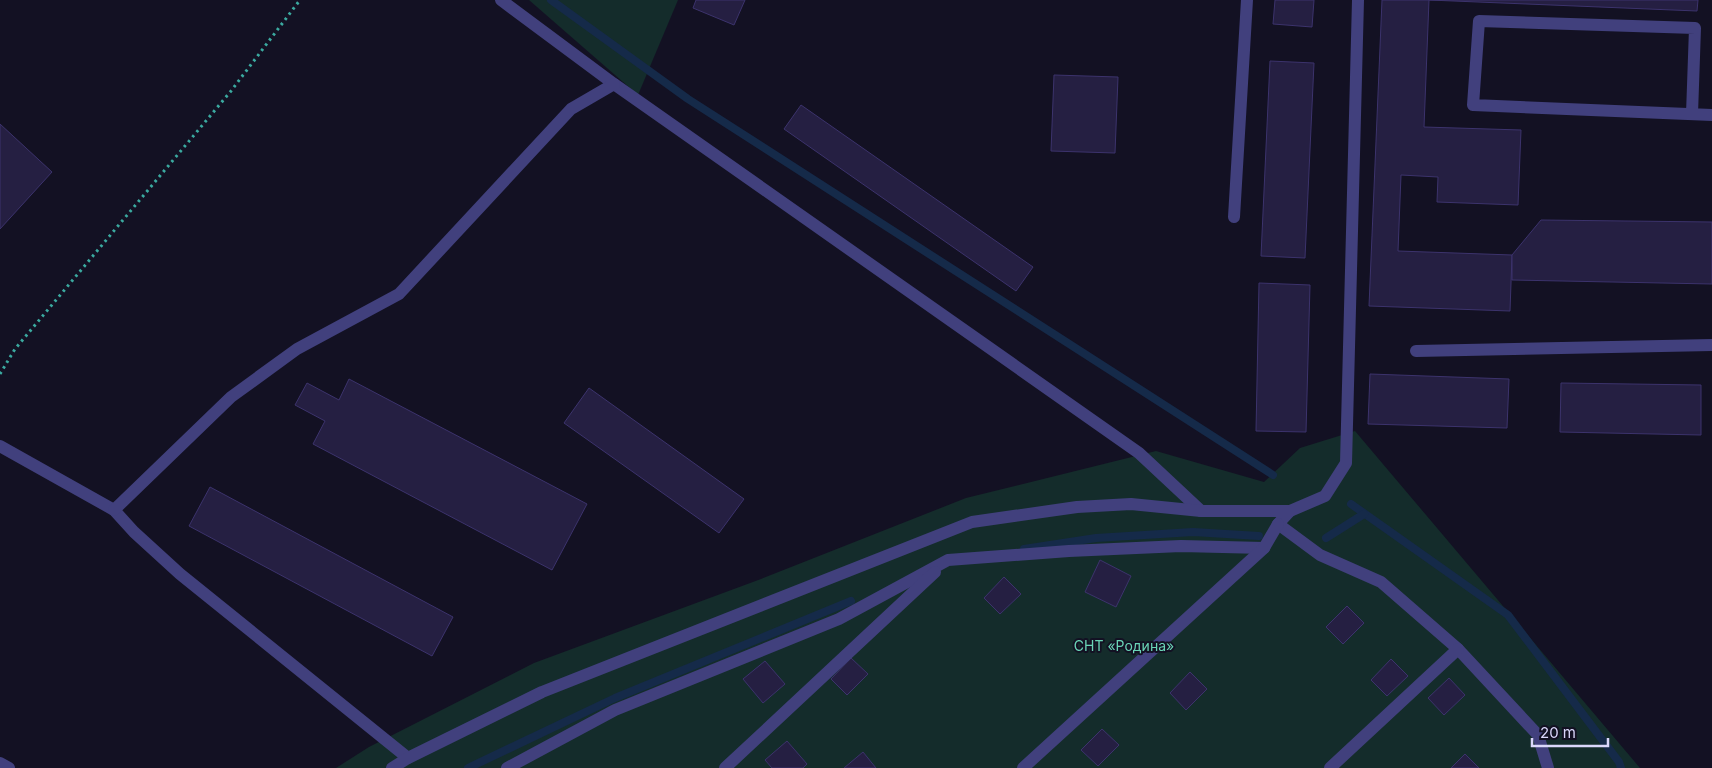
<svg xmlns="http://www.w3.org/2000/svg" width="1712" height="768" font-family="Inter,sans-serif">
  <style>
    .green { fill: #142c2b }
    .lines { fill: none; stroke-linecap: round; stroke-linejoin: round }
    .stream { stroke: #152a49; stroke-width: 8 }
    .building { fill: #251f42; stroke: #3c336c }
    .path { stroke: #3baaa0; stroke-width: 3; stroke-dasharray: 2.5 4; stroke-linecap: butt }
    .lane { stroke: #41407d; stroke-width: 12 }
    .street { stroke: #41407d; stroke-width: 12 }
    .labels { text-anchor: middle; stroke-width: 4; stroke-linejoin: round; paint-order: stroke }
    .park-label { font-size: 14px; fill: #6ad4b6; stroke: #131123 }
  </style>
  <rect width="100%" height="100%" fill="#131123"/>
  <g class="green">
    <path d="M529 0H678L638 95Z"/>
    <path d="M1355 431 1640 768H336L369 747 534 663 761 579 966 498 1156 451 1264 482 1300 448Z"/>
  </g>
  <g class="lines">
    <g class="stream">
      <path d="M551 0 688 99 1273 475"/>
      <path d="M1351 504 1508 615 1619 762 1621 768"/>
      <path d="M1326 538 1364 514"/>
      <path d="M1024 549 1096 538 1193 532 1259 536"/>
      <path d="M468 768 615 698 851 601"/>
    </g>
  </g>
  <g class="building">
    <path d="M696 0H745L734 25 693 8Z"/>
    <path d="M1275 0H1314L1312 27 1273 24Z"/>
    <path d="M1382 0H1698L1697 11 1429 0 1424 127 1521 130 1518 205 1437 202 1438 177 1401 175 1398 251 1512 255 1510 311 1369 306Z"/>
    <path d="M1270 61 1314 63 1305 258 1261 256Z"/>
    <path d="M1054 75 1118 77 1115 153 1051 151Z"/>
    <path d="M801 105 1033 267 1016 291 784 129Z"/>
    <path d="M0 124 52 172 0 229Z"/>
    <path d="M1541 220 1712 222V284L1512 280V255Z"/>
    <path d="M1259 283 1310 285 1306 432 1256 431Z"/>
    <path d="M1370 374 1509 379 1507 428 1368 424Z"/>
    <path d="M349 379 587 504 552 570 313 444 325 421 295 405 307 383 339 400Z"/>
    <path d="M1561 383 1701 385V435L1560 432Z"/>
    <path d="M589 388 744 499 719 533 564 423Z"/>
    <path d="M210 487 453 617 432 656 189 526Z"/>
    <path d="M1100 560 1131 576 1116 607 1085 592Z"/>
    <path d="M1004 577 1021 594 1000 614 984 598Z"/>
    <path d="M1347 606 1364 623 1343 644 1326 627Z"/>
    <path d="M851 658 868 674 847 695 831 679Z"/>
    <path d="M1391 659 1408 676 1387 696 1371 680Z"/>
    <path d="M765 661 785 684 763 703 743 679Z"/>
    <path d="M1190 672 1207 689 1186 710 1170 693Z"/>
    <path d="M1449 678 1465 695 1444 715 1428 698Z"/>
    <path d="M1102 729 1119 745 1098 766 1081 750Z"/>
    <path d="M787 741 807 764 803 768H772L765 760Z"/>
    <path d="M863 752 876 768H844Z"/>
    <path d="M1465 754 1479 768H1451Z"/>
  </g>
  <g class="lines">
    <path class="path" d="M0 374 15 349 231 91 300 0"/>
    <g class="lane">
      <path d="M501 0 614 84 1139 453 1201 511"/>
      <path d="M1692 114 1695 28 1479 21 1473 105 1712 115"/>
      <path d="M1234 217 1247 0"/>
      <path d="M1416 351 1712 345"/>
      <path d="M0 446 114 510 134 532 180 574 408 758"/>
      <path d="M114 510 231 397 297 349 399 294 571 109 614 84"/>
      <path d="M1290 511 1278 524 1320 555 1381 582 1458 649 1538 735 1548 768"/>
      <path d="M507 768 615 710 839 619 948 560 1069 551 1181 546 1264 548"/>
      <path d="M725 768 935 572"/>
      <path d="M1023 768 1264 548 1278 524"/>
      <path d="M1330 768 1458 649"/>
    </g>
    <g class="street">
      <path d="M0 763 9 768"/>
      <path d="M392 768 408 758 542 692 972 522 1077 507 1131 504 1201 511H1290L1325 496 1346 463 1358 0"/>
    </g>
  </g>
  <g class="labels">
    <g class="park-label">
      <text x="1124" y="651">СНТ «Родина»</text>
    </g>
  </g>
  <path d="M1532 738v8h76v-8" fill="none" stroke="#dad7fb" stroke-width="2.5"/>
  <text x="1540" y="738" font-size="15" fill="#dad7fb" stroke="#131123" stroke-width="4" paint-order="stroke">20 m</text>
</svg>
